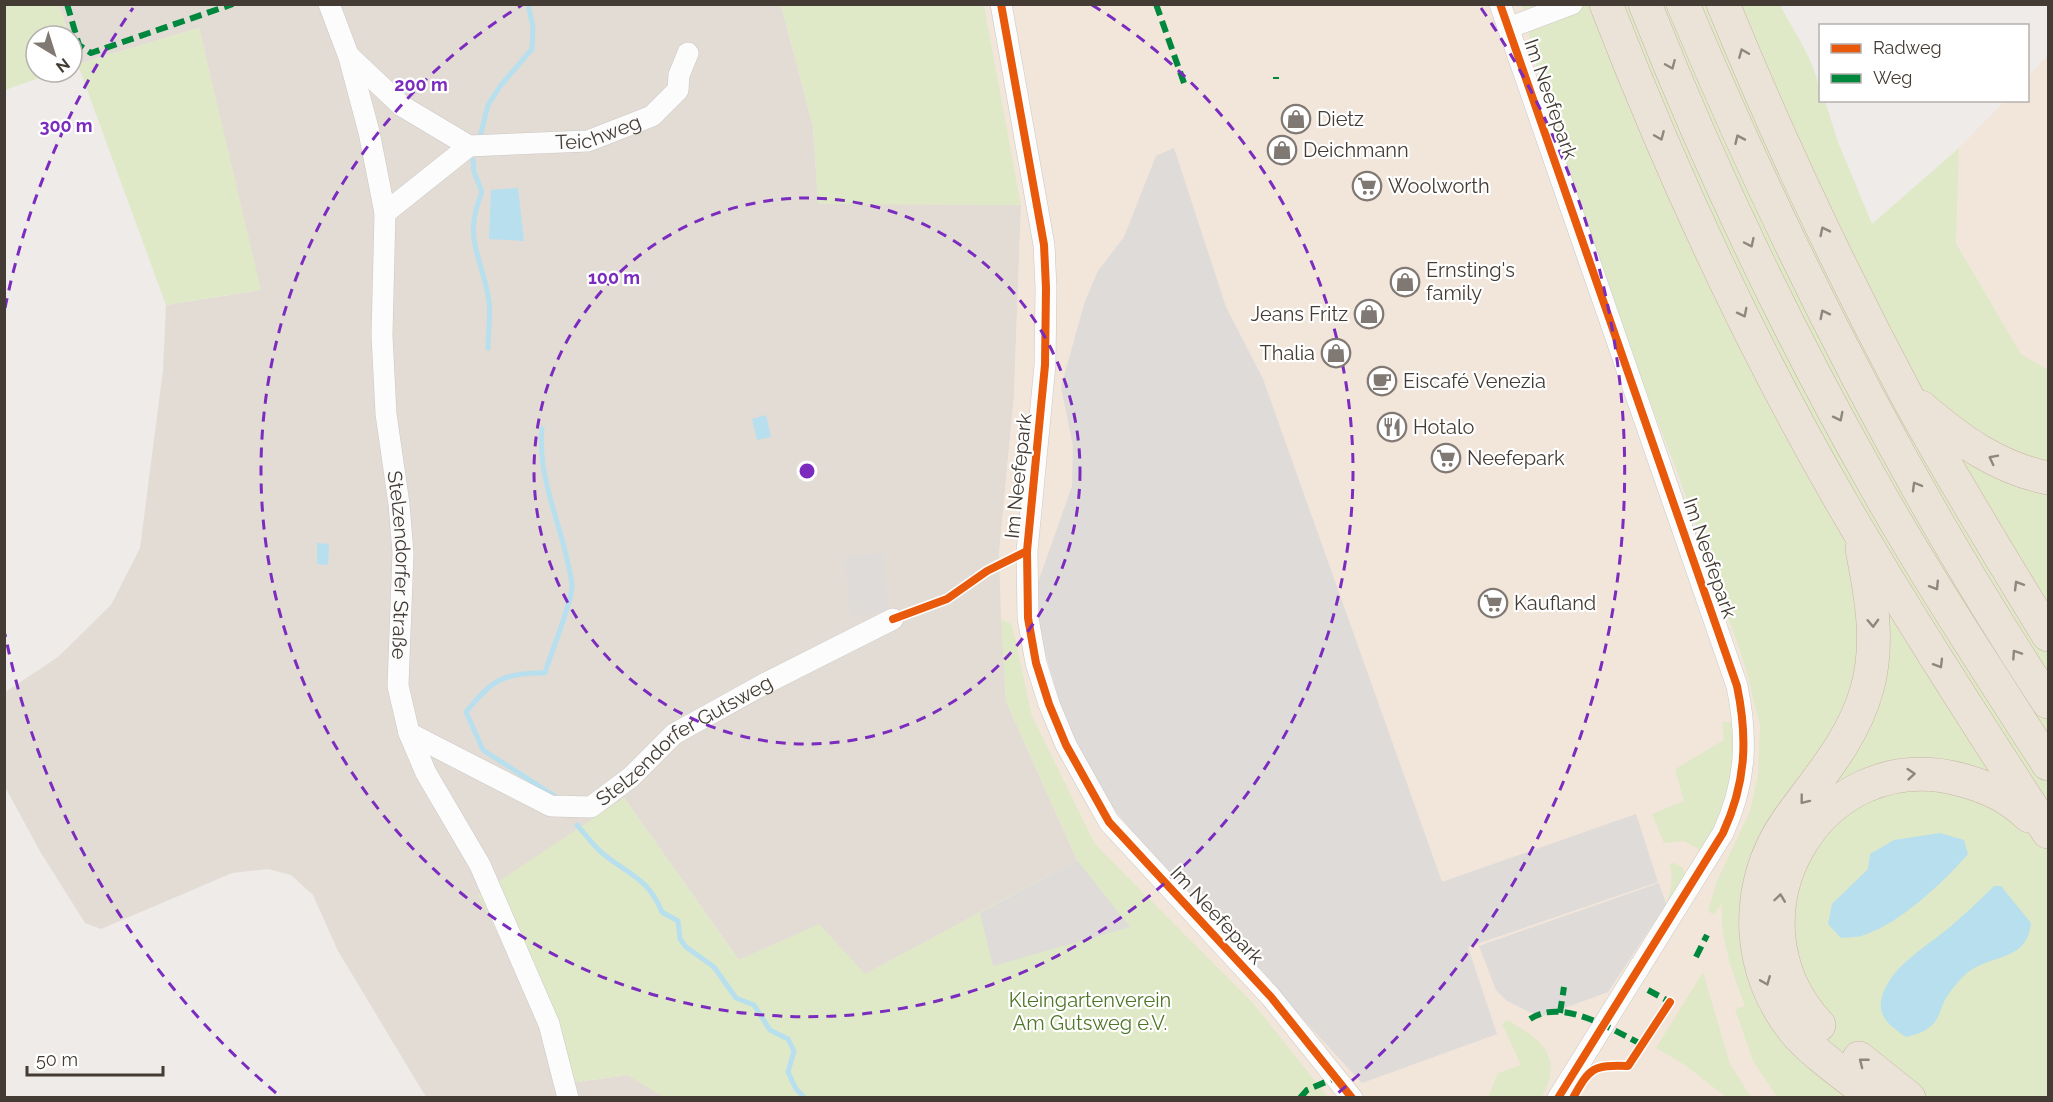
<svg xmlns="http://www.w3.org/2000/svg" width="2053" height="1102" font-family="Raleway,sans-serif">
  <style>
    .residential { fill: #e3dcd5 }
    .commercial { fill: #f2e5da }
    .green { fill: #e0e9c7 }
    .parking { fill: #dedbd8 }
    .water { fill: #b7dfee }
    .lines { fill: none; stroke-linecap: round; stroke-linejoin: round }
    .stream { stroke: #b7dfee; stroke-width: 5 }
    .street-casing { stroke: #cbc7c4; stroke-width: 22 }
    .highway-casing { stroke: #c6b5a3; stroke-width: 34 }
    .street { stroke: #fcfcfc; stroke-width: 21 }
    .highway { stroke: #ebe2d8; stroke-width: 33 }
    .quiet { stroke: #00873e; stroke-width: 6; stroke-dasharray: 12 6; stroke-linecap: butt }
    .cycleway-casing { stroke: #fff; stroke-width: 11 }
    .cycleway { stroke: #e8590c; stroke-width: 8 }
    .oneway { stroke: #8f877e }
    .ring { fill: none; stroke: #7b2cbf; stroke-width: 3; stroke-dasharray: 10 8 }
    .labels { text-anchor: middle; stroke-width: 4.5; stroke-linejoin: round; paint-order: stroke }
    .street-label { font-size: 20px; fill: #443c34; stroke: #fff }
    .poi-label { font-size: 20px; fill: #443c34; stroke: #fff; text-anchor: start }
    .park-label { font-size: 20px; fill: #507627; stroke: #fff }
    .centre { fill: #7b2cbf; stroke: #fff; stroke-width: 3 }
    .ring-label { font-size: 18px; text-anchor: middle; font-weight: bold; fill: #7b2cbf; stroke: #fff; stroke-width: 4.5; stroke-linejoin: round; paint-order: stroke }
  </style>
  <rect width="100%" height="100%" fill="#eeebe8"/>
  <path class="residential" d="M59 5H781L813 126 818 203 1021 205 1014 396 999 554 1006 701 1077 860 864 975 819 925 739 960 624 798 536 1009 554 1085 628 1075 665 1097H426L338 951 313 895 291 875 268 869 232 873 101 929 85 923 41 853 5 787 4 693 58 657 111 605 140 548 163 370 166 305 260 290 199 28 78 64 72 36H69Z"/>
  <g class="commercial">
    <path d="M984 5H1522L1543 94 1566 163 1746 669 1766 750 1764 783 1721 918 1726 951 1735 980 1813 1097H1328L1253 1003 1095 844 1032 716 1012 624 1001 619 999 553 1014 396 1021 205Z"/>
    <path d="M2048 55V371L2022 356 1956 242 1959 148 2005 101 2028 100V77Z"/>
  </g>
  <g class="green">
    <path d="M4 5H59L69 36H36V72H56L5 90Z"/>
    <path d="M781 5H984L1021 205 818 204 813 126Z"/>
    <path d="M1522 5H1780C1795 34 1820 67 1820 100L1825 101 1838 142 1872 224 1959 148 1956 243 2021 354 2048 370V1097H1777L1753 1061 1735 1009 1745 1006C1733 974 1719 939 1722 903L1714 915 1708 911 1717 881 1750 811 1758 775 1760 726 1746 669 1677 472 1595 257 1543 94Z"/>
    <path d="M199 28 261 290 166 305 78 65 72 66V46L78 64Z"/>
    <path d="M1001 619 1012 624 1032 716 1095 844 1253 1003 1328 1097 665 1098 628 1075 554 1085 536 1009 478 895 624 798 739 960 819 924 865 974 1077 860 1006 701Z"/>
    <path d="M1722 722H1732C1737 780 1729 801 1702 851L1684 841 1664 843 1652 814 1684 801 1675 769 1724 740Z"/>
    <path d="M1675 863 1683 868 1686 877 1625 976 1622 974C1644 941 1679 905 1670 864Z"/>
    <path d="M1703 972 1730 1064 1751 1097H1726L1685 1065 1656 1048Z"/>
    <path d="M1507 1020C1542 1039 1564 1057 1542 1097H1488L1498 1073 1521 1065 1502 1024Z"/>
  </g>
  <g class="parking">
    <path d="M1174 148 1226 307 1263 379 1442 882 1636 814 1658 882 1468 947 1497 1034 1362 1083 1167 872 1107 801 1065 721 1041 637 1035 591 1072 486 1073 446 1061 387 1085 301 1098 271 1124 237 1156 156Z"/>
    <path d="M883 553 888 613 850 616 845 556Z"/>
    <path d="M1077 860 1130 927 993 966 980 913Z"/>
    <path d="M1659 883 1666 904 1608 992 1540 1017 1507 1001 1496 990 1479 946Z"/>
  </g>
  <g class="water">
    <path d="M518 188 524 241 489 239 491 190Z"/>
    <path d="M766 415 771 437 757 440 752 419Z"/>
    <path d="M317 543 329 544 328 565 317 564Z"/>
    <path d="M1940 833 1964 840 1968 854C1944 882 1899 924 1864 935 1857 938 1848 937 1841 938L1828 924 1832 904 1868 869 1870 854 1894 840Z"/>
    <path d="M1994 886H2001L2031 923C2027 962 1993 953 1967 973 1960 979 1951 990 1946 998 1939 1010 1940 1021 1927 1029 1922 1033 1913 1035 1906 1037 1894 1029 1878 1018 1881 1001 1887 968 1926 947 1950 927 1965 914 1980 900 1994 886Z"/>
  </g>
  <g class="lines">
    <g class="stream">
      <path d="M481 133 488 105 501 85 532 49 533 27 528 4"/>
      <path d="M473 160 474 172 482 192C462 240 482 255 489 301 491 316 488 332 488 348"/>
      <path d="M542 429C537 484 566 533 572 585 573 600 550 655 545 673 503 672 491 681 466 712L483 750 556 797"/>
      <path d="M577 825C585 834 593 845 602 853 629 875 648 878 662 912L678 921 680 939 686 947 714 967 736 998 754 1005 770 1030 788 1039 794 1051 788 1072 796 1089 805 1098"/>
    </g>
    <g class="street-casing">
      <g id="street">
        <path id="s1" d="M329 4 349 57 369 132 385 213 382 335 386 414 399 504 403 553 398 686 409 733 426 773 480 865 549 1024 568 1098"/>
        <path d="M1001 4 1044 245 1046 288 1045 365 1027 551 1028 618 1036 663 1049 704 1066 745 1109 822 1271 997 1352 1098"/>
        <path d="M1500 4 1737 686C1748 739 1746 783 1723 833L1558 1098"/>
        <path d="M1508 28 1572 4"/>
        <path id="s2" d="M350 57 402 106 469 146 588 141 652 116 678 90 679 75 688 53"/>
        <path d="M385 213 469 146"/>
        <path id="s3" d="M409 733 551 806 591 807 631 777 674 734 766 683 893 619"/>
      </g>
    </g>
    <g class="highway-casing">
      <g id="highway">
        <path d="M1606 4C1673 177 1752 348 1845 508 1909 618 1978 725 2048 832"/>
        <path d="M1645 4C1709 166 1784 324 1869 475 1924 574 1987 669 2048 764"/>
        <path d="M1683 4C1785 247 1903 482 2048 702"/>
        <path d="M1723 4C1778 138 1839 268 1907 396 1951 477 2000 556 2048 635"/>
        <path d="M1921 407C1959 440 1998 468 2048 478"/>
        <path d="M1862 549C1871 595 1880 643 1867 689 1853 740 1818 778 1788 820 1742 885 1745 973 1797 1034 1819 1058 1848 1077 1874 1098"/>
        <path d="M1819 1025C1719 918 1817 740 1962 780 1988 787 2009 797 2029 816"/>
        <path d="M1859 1058 1909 1098"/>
      </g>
    </g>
    <use href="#street" class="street"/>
    <use href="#highway" class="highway"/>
    <g class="quiet">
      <path d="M67 4 79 45 91 53 233 4"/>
      <path d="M1156 4 1184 83"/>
      <path d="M1276 77V79"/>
      <path d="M1696 957 1707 935"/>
      <path d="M1648 990 1670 1002 1668 1005"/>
      <path d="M1560 1013 1564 987"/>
      <path d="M1530 1019C1563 997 1612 1030 1643 1045"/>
      <path d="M1300 1098 1307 1090 1335 1078"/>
    </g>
    <g class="cycleway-casing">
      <g id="cycleway">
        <path d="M1001 4 1044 245 1046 288 1045 365 1027 551 1028 618 1036 663 1049 704 1066 745 1109 822 1271 997 1352 1098"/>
        <path d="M1500 4 1737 686C1748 739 1746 783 1723 833L1558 1098"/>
        <path d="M893 619 947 599 987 571 1027 551"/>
        <path d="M1573 1098C1590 1067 1593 1065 1628 1066L1670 1002"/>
      </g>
    </g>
    <use href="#cycleway" class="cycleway"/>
  </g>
  <defs><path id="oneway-chevron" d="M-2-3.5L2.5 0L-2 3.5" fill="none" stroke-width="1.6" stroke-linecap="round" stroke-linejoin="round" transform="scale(1.5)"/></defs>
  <g class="oneway">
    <use href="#oneway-chevron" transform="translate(1743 53) rotate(-112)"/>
    <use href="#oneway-chevron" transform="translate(1671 65) rotate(67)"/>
    <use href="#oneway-chevron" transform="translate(1660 136) rotate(67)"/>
    <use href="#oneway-chevron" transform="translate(1739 139) rotate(-114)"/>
    <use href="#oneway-chevron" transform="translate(1824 231) rotate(-116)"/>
    <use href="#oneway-chevron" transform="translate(1750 243) rotate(65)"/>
    <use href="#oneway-chevron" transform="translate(1743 313) rotate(63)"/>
    <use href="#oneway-chevron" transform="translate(1824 314) rotate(-117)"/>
    <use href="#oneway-chevron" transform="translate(1839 417) rotate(63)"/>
    <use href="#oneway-chevron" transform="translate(1993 459) rotate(-153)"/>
    <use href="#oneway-chevron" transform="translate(1916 486) rotate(-120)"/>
    <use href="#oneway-chevron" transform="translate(2018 585) rotate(-121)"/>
    <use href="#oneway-chevron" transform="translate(1935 586) rotate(58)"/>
    <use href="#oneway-chevron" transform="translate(1873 623) rotate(88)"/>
    <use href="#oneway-chevron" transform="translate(2016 654) rotate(-124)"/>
    <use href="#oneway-chevron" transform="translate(1939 664) rotate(59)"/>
    <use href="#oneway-chevron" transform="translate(1911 774) rotate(-5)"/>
    <use href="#oneway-chevron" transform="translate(1804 800) rotate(128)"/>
    <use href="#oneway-chevron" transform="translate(1780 898) rotate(-82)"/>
    <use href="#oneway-chevron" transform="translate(1766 981) rotate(68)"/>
    <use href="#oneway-chevron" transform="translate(1863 1062) rotate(-142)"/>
  </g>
  <g class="ring">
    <circle cx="807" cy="471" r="273"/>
    <path d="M1092 5A546 546 0 1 1 522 5"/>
    <path d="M276 1093A818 818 0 0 1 5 634M5 308A818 818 0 0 1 133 8M1481 8A818 818 0 0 1 1338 1093"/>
  </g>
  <defs>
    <g id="shop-ring" transform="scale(1.5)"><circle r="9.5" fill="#fff" stroke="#807973" stroke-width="1.5"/><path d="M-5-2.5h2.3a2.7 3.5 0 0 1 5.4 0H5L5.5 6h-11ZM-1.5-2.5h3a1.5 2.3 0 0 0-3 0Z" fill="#807973"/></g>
    <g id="supermarket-ring" transform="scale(1.5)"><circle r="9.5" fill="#fff" stroke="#807973" stroke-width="1.5"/><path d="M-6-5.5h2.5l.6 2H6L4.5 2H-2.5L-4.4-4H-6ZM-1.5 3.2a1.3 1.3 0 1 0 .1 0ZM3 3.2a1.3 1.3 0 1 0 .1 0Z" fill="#807973"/></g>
    <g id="cafe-ring" transform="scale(1.5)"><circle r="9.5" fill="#fff" stroke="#807973" stroke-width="1.5"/><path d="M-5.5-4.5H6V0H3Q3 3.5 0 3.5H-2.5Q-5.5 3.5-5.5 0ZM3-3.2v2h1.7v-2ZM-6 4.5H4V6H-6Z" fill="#807973"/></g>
    <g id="restaurant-ring" transform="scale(1.5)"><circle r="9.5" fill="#fff" stroke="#807973" stroke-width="1.5"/><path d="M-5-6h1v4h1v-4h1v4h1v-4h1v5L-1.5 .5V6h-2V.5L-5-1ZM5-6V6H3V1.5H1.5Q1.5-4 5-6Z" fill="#807973"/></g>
  </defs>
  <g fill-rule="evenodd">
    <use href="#shop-ring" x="1296" y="119"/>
    <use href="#shop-ring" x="1282" y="150"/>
    <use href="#supermarket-ring" x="1367" y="186"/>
    <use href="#shop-ring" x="1405" y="282"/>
    <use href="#shop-ring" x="1369" y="314"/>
    <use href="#shop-ring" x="1336" y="353"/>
    <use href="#cafe-ring" x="1382" y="381"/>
    <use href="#restaurant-ring" x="1392" y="427"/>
    <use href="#supermarket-ring" x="1446" y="458"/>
    <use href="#supermarket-ring" x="1493" y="603"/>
  </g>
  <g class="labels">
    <g class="street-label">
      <text transform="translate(1551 99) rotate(71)" y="7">Im Neefepark</text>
      <text dy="7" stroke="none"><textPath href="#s2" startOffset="280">Teichweg</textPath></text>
      <text transform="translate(1018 476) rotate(-84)" y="7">Im Neefepark</text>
      <text transform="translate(1710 558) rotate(71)" y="7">Im Neefepark</text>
      <text dy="7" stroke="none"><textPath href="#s1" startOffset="570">Stelzendorfer Straße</textPath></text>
      <text dy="7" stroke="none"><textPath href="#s3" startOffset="315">Stelzendorfer Gutsweg</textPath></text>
      <text transform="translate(1217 915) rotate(47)" y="7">Im Neefepark</text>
    </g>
    <g class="poi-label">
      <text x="1317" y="126">Dietz</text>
      <text x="1303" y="157">Deichmann</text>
      <text x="1388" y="193">Woolworth</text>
      <text x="1426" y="277">Ernsting's<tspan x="1426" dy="23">family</tspan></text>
      <text x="1348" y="321" text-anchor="end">Jeans Fritz</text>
      <text x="1315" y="360" text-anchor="end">Thalia</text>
      <text x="1403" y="388">Eiscafé Venezia</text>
      <text x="1413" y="434">Hotalo</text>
      <text x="1467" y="465">Neefepark</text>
      <text x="1514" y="610">Kaufland</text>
    </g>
    <g class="park-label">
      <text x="1090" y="1007">Kleingartenverein<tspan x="1090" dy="23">Am Gutsweg e.V.</tspan></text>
    </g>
  </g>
  <circle cx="807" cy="471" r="9" class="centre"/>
  <g class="ring-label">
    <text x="421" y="91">200 m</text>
    <text x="66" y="132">300 m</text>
    <text x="614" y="284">100 m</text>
  </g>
  <rect width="2053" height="1102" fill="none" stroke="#443c34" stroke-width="12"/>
  <rect x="1819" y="24" width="210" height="78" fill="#ffffff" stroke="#b4b1ae" stroke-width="1.5"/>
  <rect x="1831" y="44" width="30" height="9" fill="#e8590c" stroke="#b4b1ae" stroke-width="1.5"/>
  <text x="1873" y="54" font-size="18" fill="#443c34">Radweg</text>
  <rect x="1831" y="74" width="30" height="9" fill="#00873e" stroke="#b4b1ae" stroke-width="1.5"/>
  <text x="1873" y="84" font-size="18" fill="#443c34">Weg</text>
  <g transform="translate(54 54) rotate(142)"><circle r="28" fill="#ffffff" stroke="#b4b1ae" stroke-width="1.5"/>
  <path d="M0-4.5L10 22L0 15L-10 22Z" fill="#807973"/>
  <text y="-9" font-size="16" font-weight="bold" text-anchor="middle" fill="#443c34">N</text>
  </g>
  <path d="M27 1066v9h136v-9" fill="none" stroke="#443c34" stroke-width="3"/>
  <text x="36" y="1066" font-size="18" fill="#443c34" stroke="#ffffff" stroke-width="4.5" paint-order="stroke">50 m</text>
</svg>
